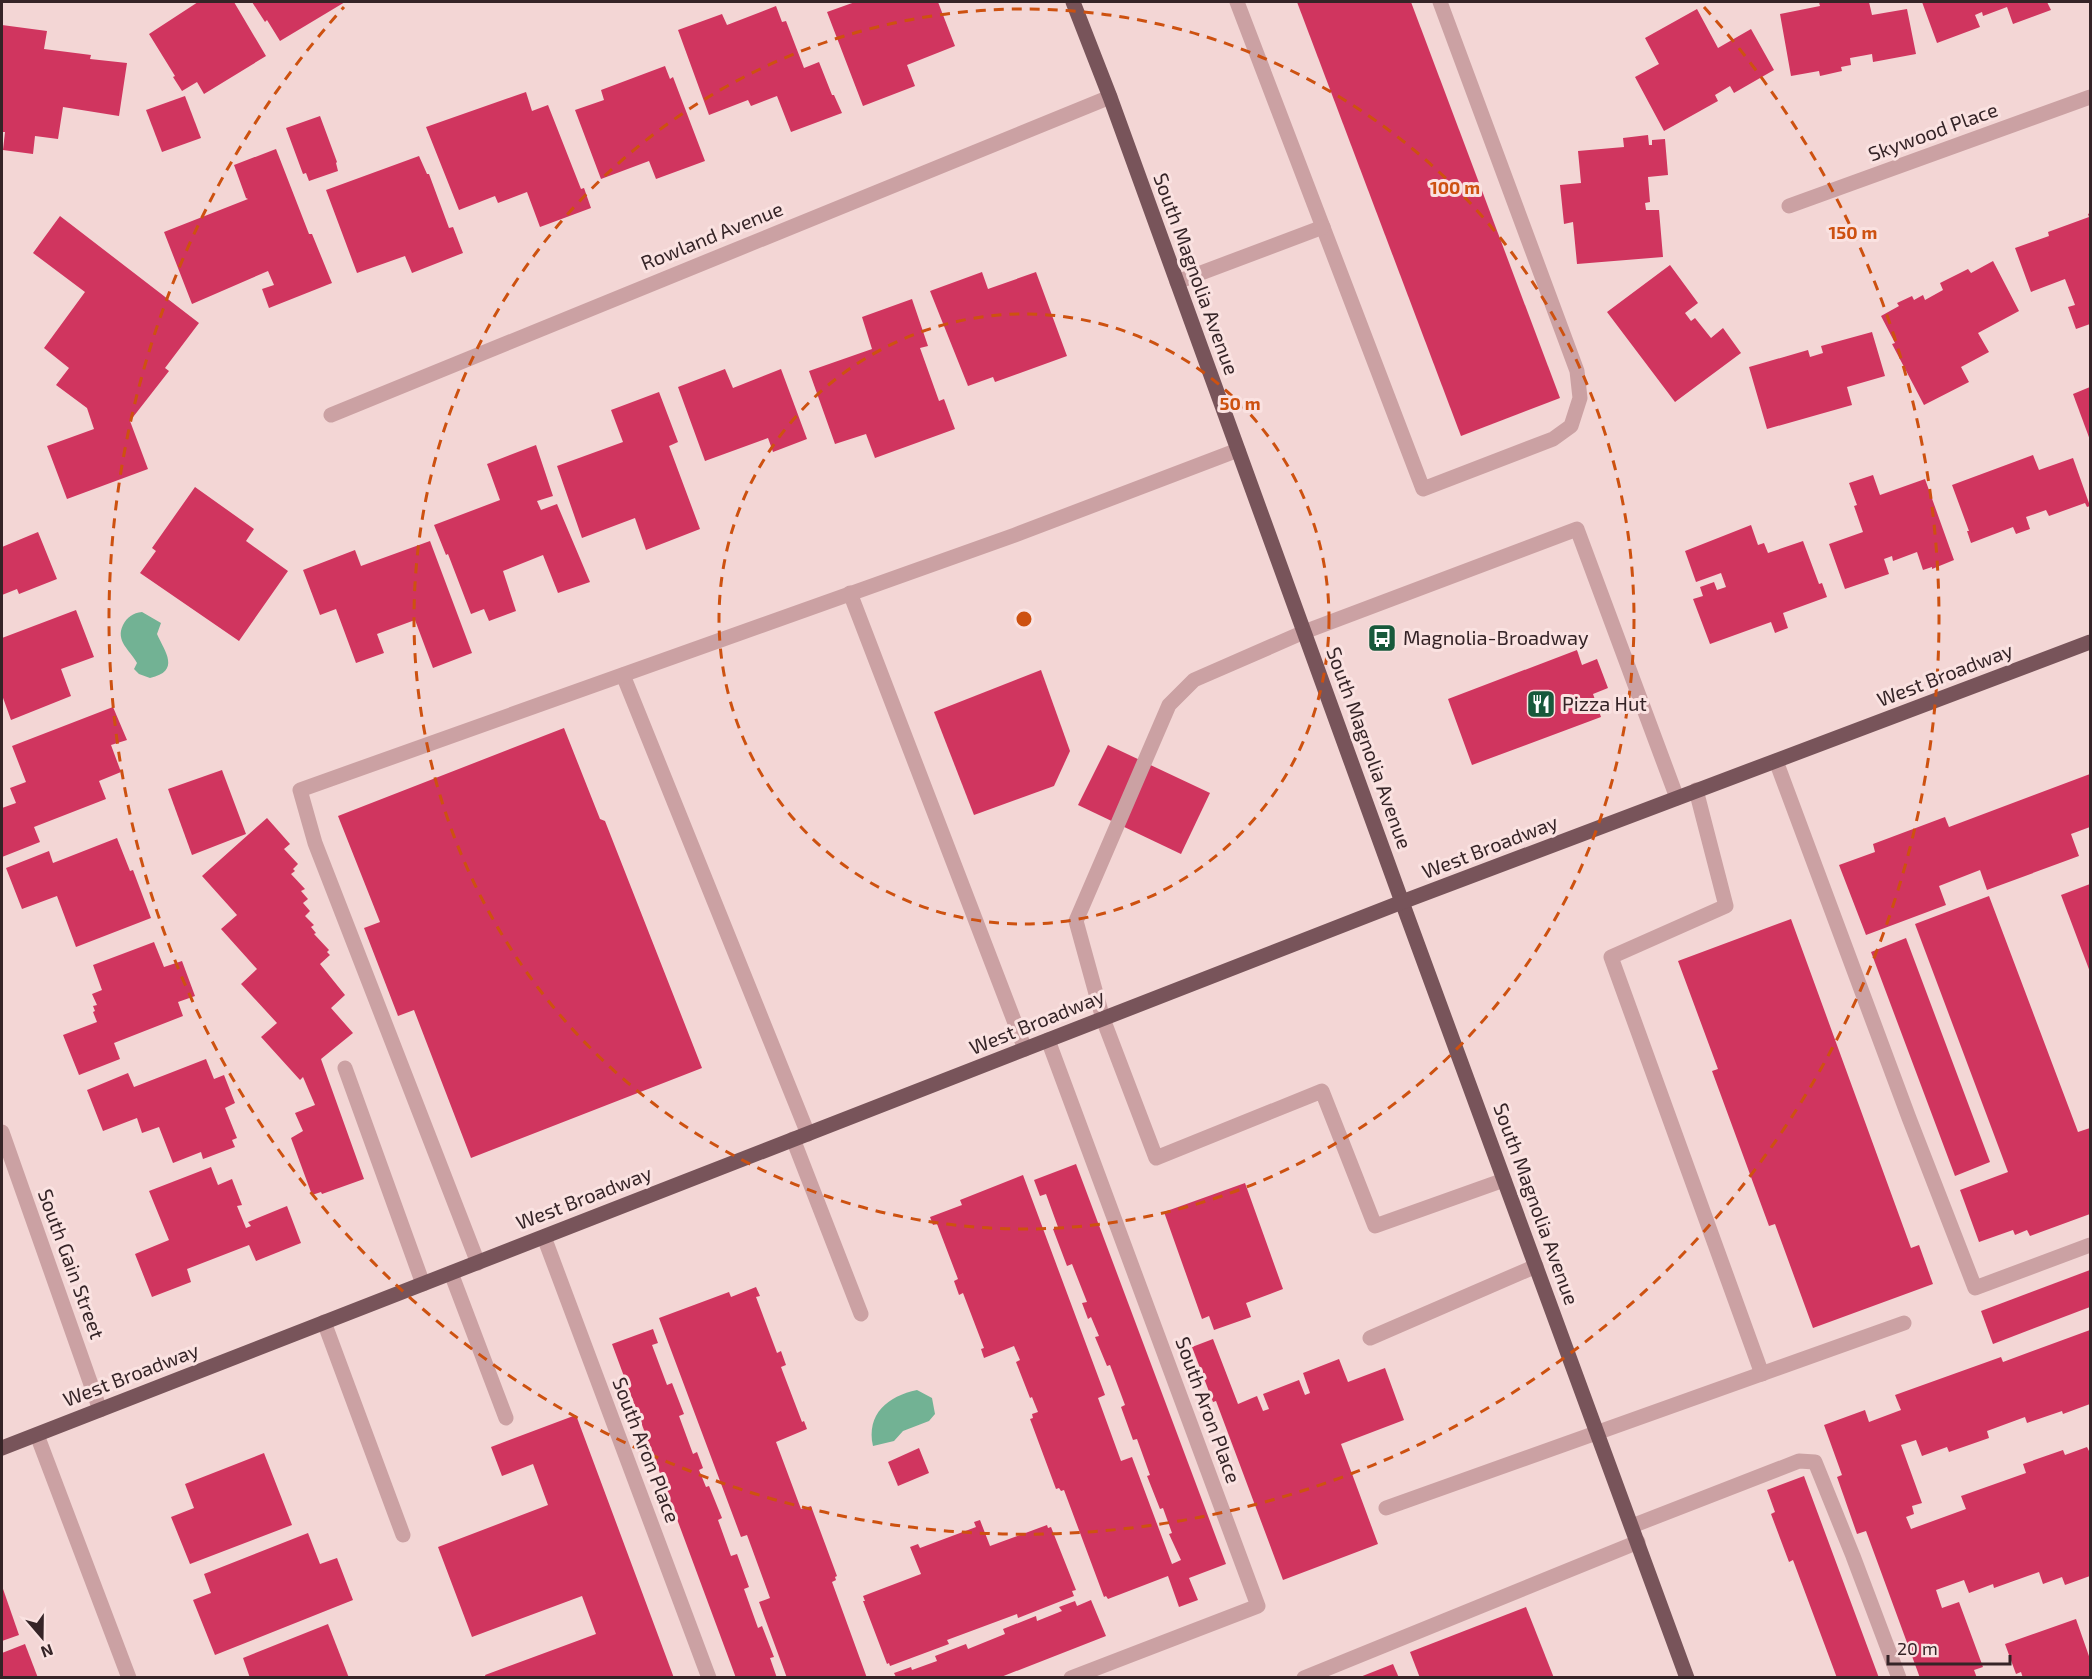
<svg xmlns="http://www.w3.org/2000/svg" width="2092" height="1679" font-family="'Exo 2',sans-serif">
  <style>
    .water { fill: #72b294 }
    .building { fill: #d0355f }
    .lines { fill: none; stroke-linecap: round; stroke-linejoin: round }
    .minor { stroke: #cba1a3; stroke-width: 15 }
    .major { stroke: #78545a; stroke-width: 15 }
    .ring { fill: none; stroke: #cd5110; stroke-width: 3; stroke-dasharray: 10 8 }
    .labels { text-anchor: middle; stroke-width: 6; stroke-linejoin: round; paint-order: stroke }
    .street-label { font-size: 20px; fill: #352427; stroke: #fae2e1 }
    .poi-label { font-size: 20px; fill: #352427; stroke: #fae2e1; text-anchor: start }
    .centre { fill: #cd5110; stroke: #fae2e1; stroke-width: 3 }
    .ring-label { font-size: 18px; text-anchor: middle; font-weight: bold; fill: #cd5110; stroke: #fae2e1; stroke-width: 6; stroke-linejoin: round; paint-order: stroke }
  </style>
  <rect width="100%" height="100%" fill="#f3d6d5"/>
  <g class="water">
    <path d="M142 612 161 623 157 634C165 652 181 671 150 678L139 674 134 669 137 663C130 650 115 641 123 625 127 617 133 613 142 612Z"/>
    <path d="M917 1390 932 1398 935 1414 929 1421 903 1431 894 1441 873 1446C866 1414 888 1396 917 1390Z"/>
  </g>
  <g class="building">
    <path d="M198 2H234L266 56 204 94 197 82 182 91 173 77 175 76 149 34Z"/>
    <path d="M252 2H345L280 41 267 20 265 22Z"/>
    <path d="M855 2H938L955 46 907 65 915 86 863 106 827 12Z"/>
    <path d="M1297 2H1411L1560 398 1461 436Z"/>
    <path d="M1819 2H1869L1872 15 1907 9 1916 54 1873 62 1872 54 1850 58 1851 65 1841 67 1842 71 1820 76 1819 71 1791 76 1780 14 1820 6Z"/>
    <path d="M1922 2H2047L2051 10 2013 24 2007 7 1983 16 1982 12 1975 15 1980 27 1937 43Z"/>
    <path d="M776 6 782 22 786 21 804 68 819 62 832 95H834L842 113 791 132 777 96 751 106 748 100 709 115 678 30 722 14 727 25Z"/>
    <path d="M1697 9 1718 48 1751 29 1774 70 1734 93 1730 86 1715 95 1718 101 1664 131 1635 77 1659 64 1645 38Z"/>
    <path d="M2 25 47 31 44 49 91 55 90 59 127 63 119 116 63 107 58 139 35 136 33 154 3 150 5 132H2Z"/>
    <path d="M665 66 670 79 673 77 705 161 656 179 649 161 601 179 575 110 604 100 601 90Z"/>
    <path d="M526 92 532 111 548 105 581 189 584 188 591 208 540 227 527 192 498 203 495 196 459 210 426 127Z"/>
    <path d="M185 96 201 138 162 152 146 110Z"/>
    <path d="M320 116 337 162 336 163 338 171 309 181 306 173 303 174 286 128Z"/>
    <path d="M1648 135 1649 145H1652V140L1665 139 1668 175 1648 177 1650 202 1645 203 1646 210H1659L1663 257 1577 264 1573 222 1564 224 1560 185 1581 183 1578 151 1624 147 1623 138Z"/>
    <path d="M276 149 309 234H312L332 283 269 308 262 289 274 285 268 271 192 304 164 232 248 199 246 198 234 165Z"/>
    <path d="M419 156 427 174H429L449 228 453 227 463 253 412 273 405 256 357 273 326 190Z"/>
    <path d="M2090 213V324L2076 329 2068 307 2075 305 2065 279 2031 292 2015 248 2049 236 2048 232 2089 217 2088 214Z"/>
    <path d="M60 216 199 323 165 368 169 371 130 421 148 469 67 499 47 446 94 429 87 408 56 385 69 368 44 348 85 292 33 253Z"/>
    <path d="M1993 261 2019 311 1978 333 1989 352 1961 367 1969 382 1924 405 1892 344 1895 343 1881 316 1899 306 1897 303 1912 296 1914 300 1923 295 1925 300 1943 290 1940 283 1968 269 1971 273Z"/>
    <path d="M1670 265 1698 303 1685 313 1691 321 1695 318 1711 338 1723 328 1741 353 1675 402 1607 312Z"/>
    <path d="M982 272 988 289 1036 272 1067 356 995 382 993 377 968 386 930 291Z"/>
    <path d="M912 299 928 346 920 348 939 401 944 399 955 429 875 458 866 434 835 444 809 371 872 349 862 317Z"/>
    <path d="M1872 332 1885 376 1847 387 1852 405 1767 429 1749 367 1808 350 1810 357 1823 353 1821 346Z"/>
    <path d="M725 369 733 388 781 369 807 439 773 452 768 438 705 461 678 387Z"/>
    <path d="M2090 387V440L2073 394Z"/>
    <path d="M659 392 678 442 669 446 700 529 646 550 635 518 582 538 557 466 623 442 611 410Z"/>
    <path d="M536 445 553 496 537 501 541 510 557 504 590 582 558 593 543 555 503 571 516 611 489 621 484 609 471 614 448 554 446 555 434 525 500 500 487 464Z"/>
    <path d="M2033 455 2039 470 2073 458 2090 506 2087 507 2085 503 2049 516 2046 510 2026 517 2030 529 2016 534 2013 527 1971 543 1967 531H1969L1952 485Z"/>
    <path d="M1873 475 1880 495 1925 479 1954 560 1932 569V567L1923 570 1917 552 1893 561 1892 556 1884 559 1889 574 1845 589 1829 544 1863 532 1854 506 1857 505 1849 483Z"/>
    <path d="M195 487 254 529 246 541 288 571 239 641 140 573 156 551 152 548Z"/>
    <path d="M1751 525 1758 545 1764 543 1768 553 1803 541 1819 584 1822 583 1827 597 1783 613 1788 628 1775 633 1771 622 1710 644 1693 599 1703 596 1700 587 1714 582 1717 590 1726 587 1721 573 1696 582 1685 551Z"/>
    <path d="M38 532 57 579 19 594 17 589 2 595V547Z"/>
    <path d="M430 541 472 653 433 668 415 620 377 634 384 653 356 663 336 609 320 615 303 570 355 550 361 566Z"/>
    <path d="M76 610 94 657 61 669 71 696 11 720 2 695V638Z"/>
    <path d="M1577 650 1582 665 1597 659 1608 688 1593 694 1601 717 1472 765 1448 699Z"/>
    <path d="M1041 670 1070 751 1054 786 974 815 934 712Z"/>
    <path d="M113 707 127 740 111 745 121 772 99 781 106 799 34 827 40 842 2 857V808L16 803 10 788 26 782 12 746Z"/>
    <path d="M564 728 600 819 605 821 702 1068 471 1158 414 1010 398 1016 364 928 380 922 338 816Z"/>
    <path d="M1108 745 1210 793 1181 854 1078 805Z"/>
    <path d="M222 770 246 834 192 855 168 789Z"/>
    <path d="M2090 774V827L2071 834 2079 856 1987 890 1980 870 1939 886 1946 905 1866 935 1839 865 1875 852 1873 844 1945 817 1949 827Z"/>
    <path d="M267 818 290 844 284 849 298 864 293 869 295 871 291 874 305 889 301 891 308 899 303 903 310 911 305 916 314 925 311 927 316 933 314 934 329 950 327 952 330 955 320 964 345 995 331 1008 353 1033 321 1059 364 1179 322 1194 321 1192 312 1195 291 1138 303 1131 295 1113 315 1105 303 1077 300 1080 261 1037 277 1023 241 984 257 969 221 929 237 915 202 876Z"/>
    <path d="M117 838 130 871 133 870 151 918 76 947 57 896 22 909 6 868 49 851 53 863Z"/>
    <path d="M2090 884V972L2061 895Z"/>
    <path d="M1989 896 2078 1132 2090 1128V1214L2030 1236 2027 1230 2015 1235 2013 1230 1979 1242 1960 1190 2008 1172 1915 924Z"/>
    <path d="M1791 919 1911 1248 1919 1245 1933 1284 1813 1328 1775 1224 1769 1226 1712 1071 1718 1069 1678 961Z"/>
    <path d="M1906 938 1990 1162 1955 1176 1871 952Z"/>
    <path d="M154 942 164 967 182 961 195 996 178 1002 183 1016 114 1043 120 1059 79 1075 63 1035 97 1022 93 1012 95 1011 93 1006 97 1005 92 994 102 990 93 965Z"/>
    <path d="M206 1059 214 1079 224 1075 235 1103 225 1108 237 1138 232 1140 235 1147 203 1159 201 1152 173 1163 159 1127 142 1133 137 1118 103 1131 87 1090 128 1073 134 1087Z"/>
    <path d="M1076 1164 1226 1564 1189 1578 1198 1600 1179 1607 1168 1576 1108 1599 1106 1596 1104 1597 1064 1490 1061 1491 1059 1488 1056 1489 1030 1419 1033 1418 1032 1414 1038 1412 1032 1397 1030 1398 1016 1362 1020 1360 1014 1346 984 1358 981 1349 984 1348 963 1293 959 1295 954 1281 958 1279 937 1224 933 1225 930 1217 962 1205 960 1200 1023 1175 1105 1395 1098 1398 1121 1461 1132 1457 1172 1564 1181 1560 1169 1534 1172 1533 1163 1508 1160 1509 1147 1476 1150 1475 1137 1439 1133 1440 1121 1407 1125 1405 1110 1365 1107 1366 1095 1337 1099 1336 1091 1317 1088 1319 1082 1303 1087 1302 1072 1264 1067 1266 1053 1229 1058 1227 1046 1194 1040 1196 1034 1180Z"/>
    <path d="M211 1167 218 1185 232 1179 242 1205 237 1206 246 1228 251 1226 248 1222 287 1206 301 1243 256 1261 249 1245 187 1269 191 1282 152 1297 135 1254 169 1240 149 1191Z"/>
    <path d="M1245 1183 1283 1289 1246 1303 1251 1317 1214 1330 1209 1316 1202 1319 1164 1212Z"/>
    <path d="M2090 1270V1307L1993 1344 1981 1311Z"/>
    <path d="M756 1287 760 1296 756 1297 777 1353 781 1351 786 1365 781 1367 802 1422 804 1421 807 1429 776 1442 801 1509 811 1506 837 1576 835 1577 836 1580 832 1582 867 1678H787L759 1602 770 1598 747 1535 741 1537 659 1318 729 1292 731 1297Z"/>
    <path d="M653 1329 658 1343 652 1345 667 1385 672 1383 684 1414 679 1416 693 1454 697 1452 703 1468 699 1470 706 1487 709 1486 722 1518 718 1520 731 1556 737 1554 749 1587 744 1589 758 1628 762 1626 774 1657 770 1658 777 1678H736L612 1344Z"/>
    <path d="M2090 1330V1404L2063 1414 2062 1411 2027 1423 2025 1417 1987 1431 1989 1438 1949 1452 1947 1447 1922 1456 1916 1440 1901 1445 1922 1503 1912 1506 1914 1514 1906 1517 1911 1529 1966 1509 1961 1496 2026 1473 2023 1464 2063 1450 2065 1455 2087 1447 2090 1453V1576L2065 1585 2062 1577 2043 1584 2039 1572 1994 1588 1993 1584 1969 1593 1964 1580 1936 1590 1942 1608 1959 1602 1983 1667 1974 1670 1977 1678H1920L1866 1531 1857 1534 1837 1477 1842 1475 1824 1425 1865 1410 1869 1422 1901 1410 1895 1395 2001 1357 2003 1362Z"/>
    <path d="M1213 1339 1238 1404 1257 1396 1263 1411 1269 1409 1263 1394 1299 1380 1305 1395 1310 1393 1303 1373 1339 1359 1348 1382 1385 1368 1404 1420 1341 1444 1378 1544 1283 1580 1216 1401 1213 1402 1192 1347Z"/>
    <path d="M576 1415 674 1678H486L485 1675 596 1634 582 1596 472 1637 438 1547 548 1505 533 1464 502 1476 491 1447Z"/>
    <path d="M919 1448 929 1473 898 1486 888 1462Z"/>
    <path d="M264 1453 292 1525 190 1564 171 1517 194 1508 185 1484Z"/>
    <path d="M1804 1476 1879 1678H1837L1793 1560 1789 1562 1771 1514 1775 1512 1767 1490Z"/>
    <path d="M980 1520 990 1546 1047 1525 1048 1528 1051 1527 1076 1590 1072 1591 1074 1596 1018 1618 1017 1614 947 1640 949 1644 890 1666 889 1663 887 1664 863 1601H865L863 1596 921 1574 910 1547 918 1544 920 1548 976 1527 974 1522Z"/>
    <path d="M308 1533 320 1564 337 1558 353 1600 215 1655 193 1600 211 1593 204 1574Z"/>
    <path d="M2 1586 19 1635 2 1641Z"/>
    <path d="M1091 1600 1106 1636 1001 1677H896L894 1673 911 1667 912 1670 937 1661 935 1656 966 1644 968 1649 1005 1634 1003 1629 1036 1616 1037 1621 1062 1611 1059 1607 1075 1601 1077 1606Z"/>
    <path d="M1526 1607 1554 1678H1420L1410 1652Z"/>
    <path d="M2076 1619 2090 1659V1678H2023L2021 1672 2016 1674 2005 1644Z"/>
    <path d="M328 1624 349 1678H250L243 1658Z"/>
    <path d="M25 1644 38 1678H2V1653Z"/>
    <path d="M1393 1664 1399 1678H1360V1677Z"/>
  </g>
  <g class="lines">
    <g class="minor">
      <path d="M1237 2 1423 489 1553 439 1571 426 1580 398 1577 371 1440 2"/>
      <path d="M1789 206 2090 97"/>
      <path d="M1177 282 1323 227"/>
      <path d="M331 415 1110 97"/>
      <path d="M850 593 1025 1049"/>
      <path d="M623 675 808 1134"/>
      <path d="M1776 761 1909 1118 1975 1288 2090 1245"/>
      <path d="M1696 790 1726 906 1611 957 1762 1374"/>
      <path d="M1048 1040 1258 1606 1071 1678"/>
      <path d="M345 1068 423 1284"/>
      <path d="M2 1132 100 1410"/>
      <path d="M793 1139 861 1314"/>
      <path d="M1504 1180 1375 1226 1322 1091 1156 1158 1103 1019 1076 921 1169 705 1194 680 1304 632 1577 529 1677 798"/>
      <path d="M544 1237 709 1678"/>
      <path d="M478 1263 315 843 300 790 1015 535 1238 450"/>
      <path d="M451 1273 506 1418"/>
      <path d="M324 1322 403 1535"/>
      <path d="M1370 1338 1536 1266"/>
      <path d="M37 1435 129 1678"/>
      <path d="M1386 1508 1904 1323"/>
      <path d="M1632 1526 1799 1461 1815 1462 1853 1556 1899 1678"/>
      <path d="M1304 1678 1638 1542"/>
    </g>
    <g class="major">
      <path d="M1073 2 1110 97 1402 902 1687 1678"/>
      <path d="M2 1448 1402 902 2090 642"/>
    </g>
  </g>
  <g class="ring">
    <circle cx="1024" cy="619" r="305"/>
    <circle cx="1024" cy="619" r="610"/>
    <path d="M1704 7A915 915 0 1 1 344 7"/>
  </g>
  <defs>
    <g id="bus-square" transform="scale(1.5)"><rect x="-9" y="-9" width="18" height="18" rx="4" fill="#17593b" stroke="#fae2e1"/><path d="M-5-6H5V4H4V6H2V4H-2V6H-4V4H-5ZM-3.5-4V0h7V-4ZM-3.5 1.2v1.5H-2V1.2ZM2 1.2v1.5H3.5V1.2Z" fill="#fff"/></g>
    <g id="restaurant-square" transform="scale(1.5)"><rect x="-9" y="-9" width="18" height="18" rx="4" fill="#17593b" stroke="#fae2e1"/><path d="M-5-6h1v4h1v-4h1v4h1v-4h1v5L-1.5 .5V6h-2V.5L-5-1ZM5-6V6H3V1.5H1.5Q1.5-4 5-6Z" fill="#fff"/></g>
  </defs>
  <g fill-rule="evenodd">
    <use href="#bus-square" x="1382" y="638"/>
    <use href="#restaurant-square" x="1541" y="704"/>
  </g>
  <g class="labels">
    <g class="street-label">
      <text transform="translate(1933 132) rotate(-20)" y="7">Skywood Place</text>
      <text transform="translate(712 236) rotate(-22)" y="7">Rowland Avenue</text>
      <text transform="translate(1196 274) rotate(70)" y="7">South Magnolia Avenue</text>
      <text transform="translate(1945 675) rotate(-21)" y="7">West Broadway</text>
      <text transform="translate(1369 748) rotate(70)" y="7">South Magnolia Avenue</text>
      <text transform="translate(1490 847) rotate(-21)" y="7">West Broadway</text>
      <text transform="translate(1037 1022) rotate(-22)" y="7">West Broadway</text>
      <text transform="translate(584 1198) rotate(-21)" y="7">West Broadway</text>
      <text transform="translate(1536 1204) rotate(70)" y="7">South Magnolia Avenue</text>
      <text transform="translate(71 1264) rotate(70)" y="7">South Gain Street</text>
      <text transform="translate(131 1375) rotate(-21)" y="7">West Broadway</text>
      <text transform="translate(1208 1410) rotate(70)" y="7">South Aron Place</text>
      <text transform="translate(646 1450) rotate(69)" y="7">South Aron Place</text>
    </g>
    <g class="poi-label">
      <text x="1403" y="645">Magnolia-Broadway</text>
      <text x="1562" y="711">Pizza Hut</text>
    </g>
  </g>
  <circle cx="1024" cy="619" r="9" class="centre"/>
  <g class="ring-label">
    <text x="1455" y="194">100 m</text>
    <text x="1853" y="239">150 m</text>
    <text x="1240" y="410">50 m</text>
  </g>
  <rect width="2092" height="1679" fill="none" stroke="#352427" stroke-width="6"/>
  <g transform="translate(42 1637) rotate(160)" stroke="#fae2e1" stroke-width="4.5" paint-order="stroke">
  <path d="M0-4.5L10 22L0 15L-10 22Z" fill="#352427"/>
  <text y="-9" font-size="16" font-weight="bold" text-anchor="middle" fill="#352427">N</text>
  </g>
  <path d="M1888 1655v9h122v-9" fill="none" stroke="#352427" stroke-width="3"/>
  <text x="1897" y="1655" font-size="18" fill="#352427" stroke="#fae2e1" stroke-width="4.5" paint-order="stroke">20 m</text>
</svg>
